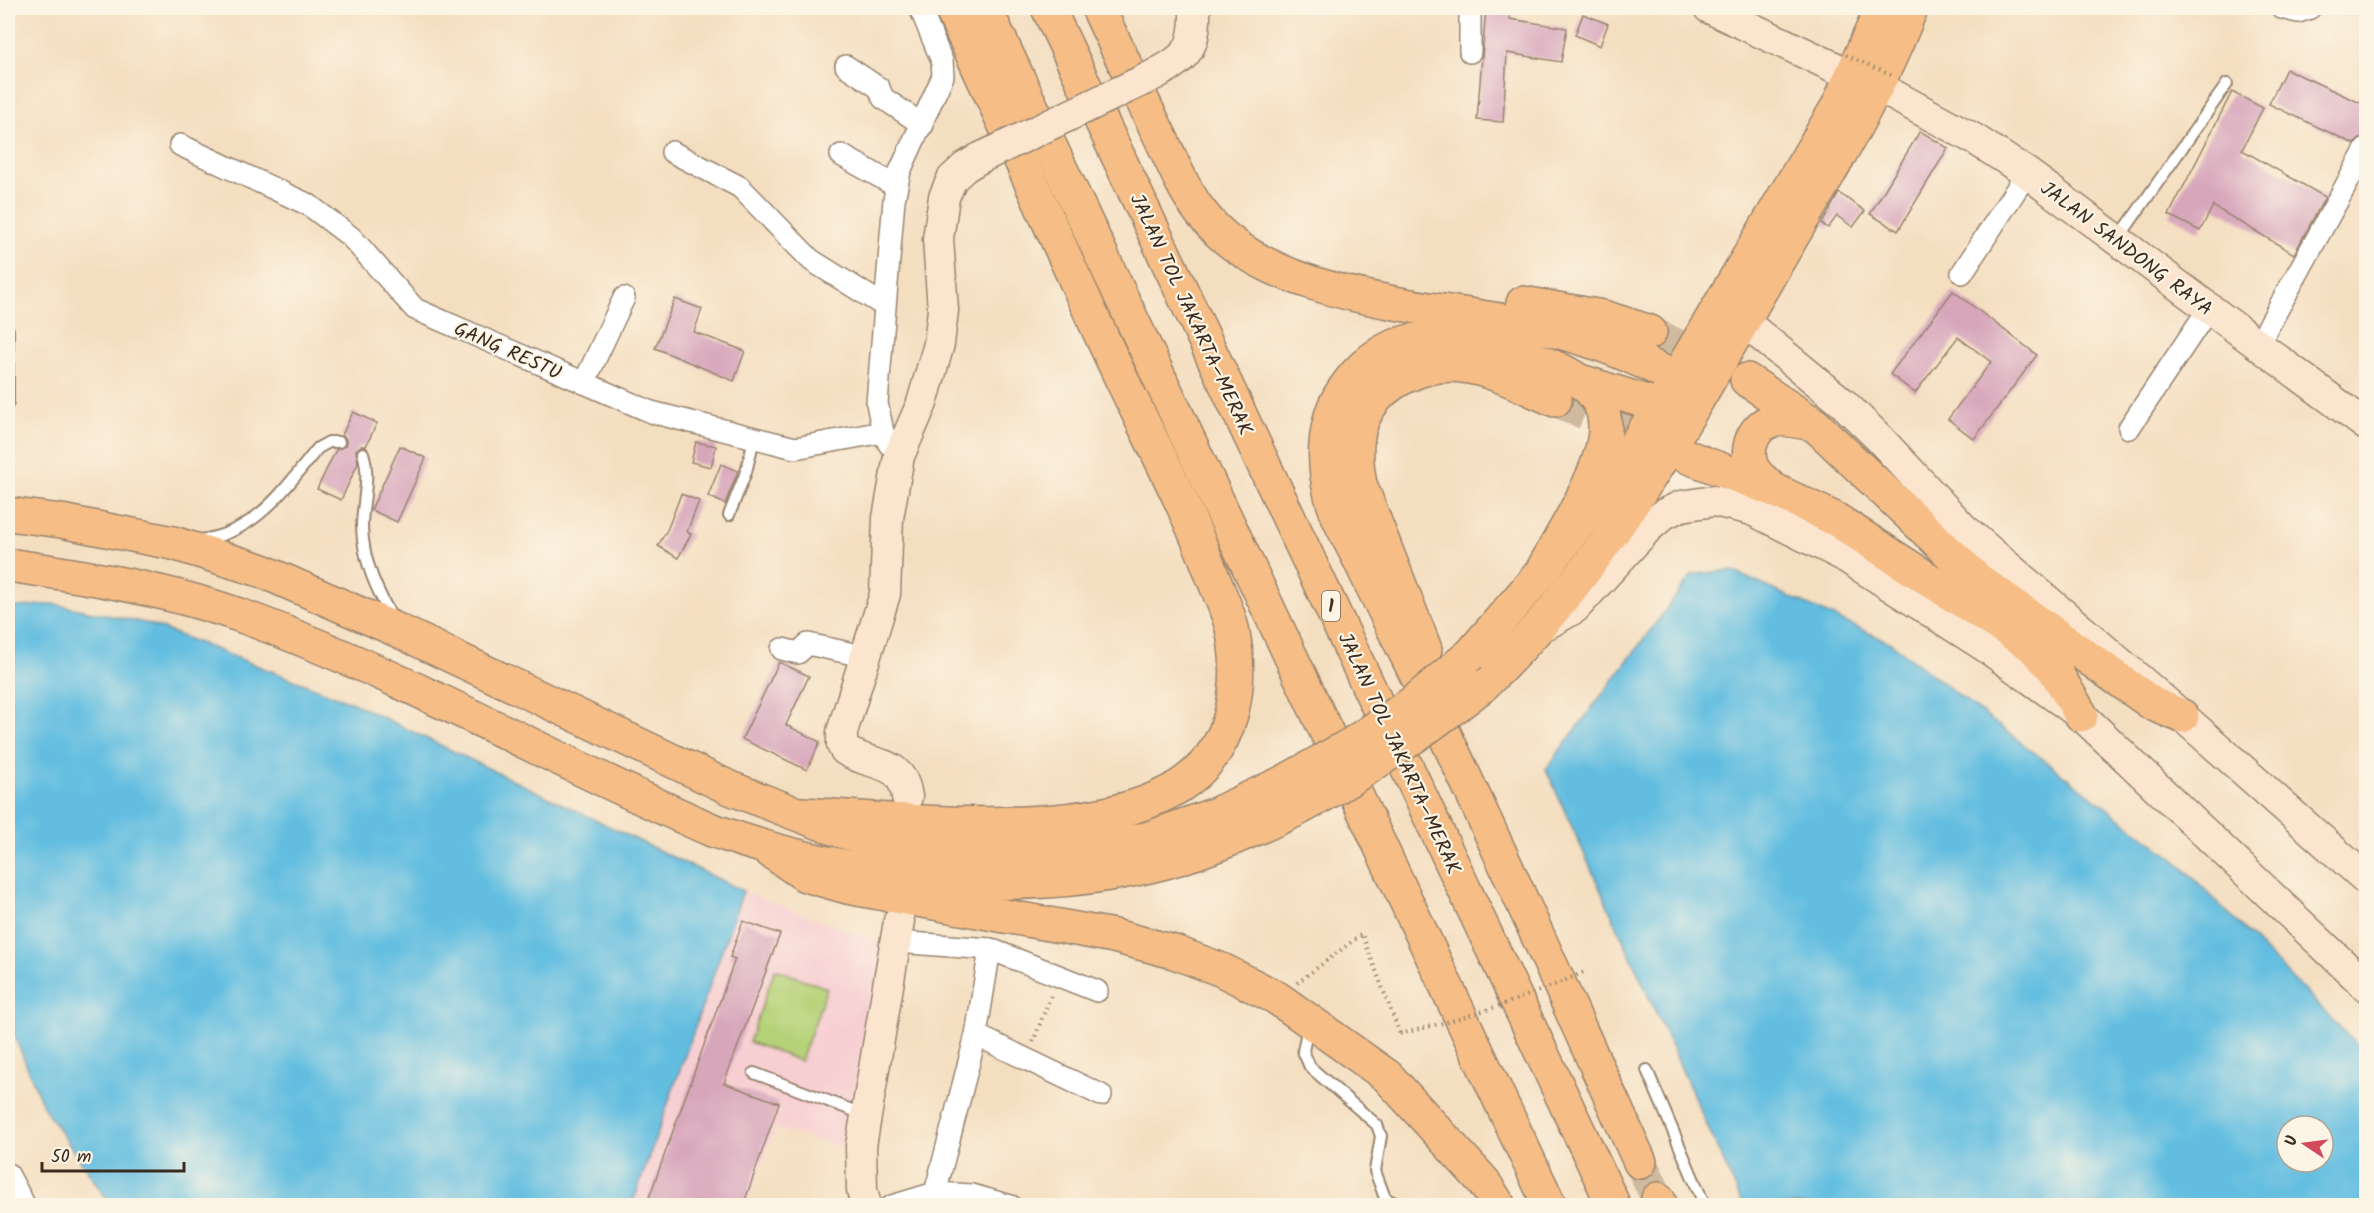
<svg xmlns="http://www.w3.org/2000/svg" width="2374" height="1213" font-family="Kalam,sans-serif">
  <style>
    .built { fill: #f7cfd2 }
    .green { fill: #b6d278; stroke: #787e4b; stroke-width: 1.5 }
    .water { fill: #62bde0; stroke: #4e747f; stroke-width: 1.5; fill-rule: evenodd }
    .building { fill: #d7a6bb }
    .lines { fill: none; stroke-linecap: round; stroke-linejoin: round }
    .highway-tunnel { stroke: #cfbaa0; stroke-width: 33; stroke-dasharray: 33 16; stroke-linecap: butt }
    .lane-casing { stroke: #98846f; stroke-width: 14 }
    .street-casing { stroke: #98846f; stroke-width: 24 }
    .secondary-casing { stroke: #98846f; stroke-width: 33 }
    .primary-casing { stroke: #98846f; stroke-width: 36 }
    .highway-casing { stroke: #98846f; stroke-width: 36 }
    .path { stroke: #98846f; stroke-width: 4; stroke-dasharray: 1.5 4.5; stroke-linecap: butt }
    .lane { stroke: #fff; stroke-width: 10 }
    .street { stroke: #fff; stroke-width: 21 }
    .secondary { stroke: #fbe5cf; stroke-width: 30 }
    .primary { stroke: #f6be86; stroke-width: 33 }
    .highway { stroke: #f6be86; stroke-width: 33 }
    .secondary-bridge-casing { stroke: #98846f; stroke-width: 33; stroke-linecap: butt }
    .primary-bridge-casing { stroke: #98846f; stroke-width: 36; stroke-linecap: butt }
    .path-bridge { stroke: #98846f; stroke-width: 4; stroke-dasharray: 1.5 4.5; stroke-linecap: butt }
    .secondary-bridge { stroke: #fbe5cf; stroke-width: 30 }
    .primary-bridge { stroke: #f6be86; stroke-width: 33 }
    .labels { text-anchor: middle; stroke-width: 4.5; stroke-linejoin: round; paint-order: stroke }
    .shield { fill: #fcf5e5; stroke: #75675a; stroke-width: 1.5 }
    .shield-label { font-size: 18px; font-weight: bold; fill: #3b2a1e }
    .street-label { font-size: 20px; fill: #3b2a1e; stroke: #fcf5e5 }
  </style>
  <rect width="100%" height="100%" fill="#fcf5e5"/>
  <filter id="ink" filterUnits="userSpaceOnUse"><feTurbulence type="fractalNoise" baseFrequency=".0167" numOctaves="2"/><feDisplacementMap in="SourceGraphic" scale="12" xChannelSelector="R" yChannelSelector="G"/><feConvolveMatrix kernelMatrix="1 2 1 2 8 2 1 2 1" color-interpolation-filters="sRGB"/></filter>
  <filter id="wash" filterUnits="userSpaceOnUse"><feTurbulence type="fractalNoise" baseFrequency=".008" numOctaves="4" result="noise"/><feDisplacementMap in="SourceGraphic" scale="24" xChannelSelector="R" yChannelSelector="G"/><feGaussianBlur stdDeviation="1.35" result="paint"/><feColorMatrix in="noise" values="0 0 0 0 0 0 0 0 0 0 0 0 0 0 0 0 0 1.4 0 .05"/><feComposite in="paint" operator="in"/></filter>
  <g filter="url(#wash)">
    <rect width="100%" height="100%" fill="#f4dec0"/>
    <path class="built" d="M743 891 886 946 842 1148 775 1128 747 1205 632 1206Z"/>
    <path class="green" d="M775 969 827 988 801 1061 749 1042Z"/>
    <g class="water">
      <path d="M1730 570 1889 642 2178 862 2366 1054V1205H1743L1546 769 1692 575ZM2287 1126H2323V1162H2287Z"/>
      <path d="M54 604 150 624 353 703 743 891 632 1205H111L44 1108 8 1020V757L14 755 8 731V608Z"/>
    </g>
    <g id="blocks">
      <g class="building">
        <path d="M1486 8H1510V19L1567 28 1561 62 1507 53 1503 122 1477 120Z"/>
        <path d="M1583 14 1608 24 1600 46 1575 35Z"/>
        <path d="M2286 69 2367 106V128L2362 137 2354 144 2269 104Z"/>
        <path d="M2232 92 2263 108 2242 150 2325 197 2294 254 2213 206 2200 231 2169 215Z"/>
        <path d="M1920 131 1948 148 1898 231 1870 214Z"/>
        <path d="M1839 193 1865 211 1853 227 1837 216 1828 228 1822 224Z"/>
        <path d="M1953 291 2037 355 1974 439 1948 419 1991 362 1958 337 1915 393 1890 374Z"/>
        <path d="M675 299 702 309 694 332 745 351 734 381 655 348Z"/>
        <path d="M353 412 377 423 366 446H361L356 450 358 463 341 500 317 489 336 450 346 445V439L342 435Z"/>
        <path d="M696 442 716 446 711 467 691 462Z"/>
        <path d="M400 446 426 458 397 522 371 510Z"/>
        <path d="M721 464 738 471 725 504 708 496Z"/>
        <path d="M681 494 699 501 687 532 691 534 678 558 658 546 668 528Z"/>
        <path d="M779 662 809 676 786 725 820 742 807 770 742 739Z"/>
        <path d="M743 921 780 934 724 1083 779 1103 743 1206H646L735 959 730 957Z"/>
      </g>
    </g>
  </g>
  <g filter="url(#ink)">
    <use href="#blocks" fill-opacity="0" stroke="#98846f" stroke-width="1.5"/>
    <g class="lines">
      <g class="highway-tunnel">
        <path d="M1650 332 1718 366"/>
        <path d="M1555 400 1665 447"/>
        <path d="M1640 1162 1658 1199"/>
      </g>
      <g class="lane-casing">
        <g id="lane">
          <path d="M2118 239 2227 84"/>
          <path d="M8 330V403"/>
          <path d="M363 453C371 477 362 503 362 527 363 562 377 590 393 620"/>
          <path d="M729 515 746 472 754 439"/>
          <path d="M200 540C257 533 284 489 318 448L329 442H339"/>
          <path d="M1308 1026 1303 1051 1310 1067 1377 1125 1381 1136 1375 1171 1385 1198 1400 1206"/>
          <path d="M1647 1070 1705 1206"/>
          <path d="M754 1073 865 1115"/>
        </g>
      </g>
      <g class="street-casing">
        <g id="street">
          <path d="M2282 8 2298 12 2310 8"/>
          <path d="M1470 52V8"/>
          <path d="M846 66 879 88 883 98 923 125"/>
          <path d="M180 145 309 205 351 237 415 309 651 412 795 448 883 432"/>
          <path d="M672 152 740 187 811 260 883 305"/>
          <path d="M841 155 896 186"/>
          <path d="M1962 273 2027 173"/>
          <path d="M2258 345 2366 149"/>
          <path d="M584 383 624 298"/>
          <path d="M2129 428 2209 308"/>
          <path d="M889 444 883 432 877 403 894 200 900 171 943 76 942 61 920 8"/>
          <path d="M782 649 798 653 808 644 867 657"/>
          <path d="M897 942 990 949 1097 991"/>
          <path d="M976 1035 1101 1095"/>
          <path d="M8 1174 25 1206"/>
          <path d="M935 1193 976 1035 990 949"/>
          <path d="M892 1206 935 1193 972 1195 1011 1206"/>
        </g>
      </g>
      <g class="secondary-casing">
        <g id="secondary">
          <path d="M1709 8 1853 76"/>
          <path d="M1148 78C1186 58 1196 52 1195 8"/>
          <path d="M1877 86 1976 140 2027 173 2366 425"/>
          <path d="M1743 321 1843 403 1879 438 1963 528 2182 716 2366 879"/>
          <path d="M1547 624 1575 608 1648 528 1664 514 1681 506 1714 501 1752 510 1844 556 1986 647 2081 715 2366 986"/>
          <path d="M907 797C902 757 871 768 845 750L842 745V732L885 594 888 518 899 456 922 403 939 344 943 310 938 239 944 197 952 179 965 167 980 158"/>
          <path d="M866 1206 862 1190 861 1146 899 921"/>
        </g>
      </g>
      <g class="primary-casing">
        <g id="primary">
          <path d="M8 514 61 521 173 543 260 570 399 631 730 788 841 831 891 846 988 851 1063 850 1146 839 1216 814 1284 782"/>
          <path d="M8 565C90 577 172 590 250 619 409 678 557 762 712 830 852 880 1020 901 1165 862 1212 849 1256 829 1300 808"/>
          <path d="M1471 654 1541 573 1624 462 1660 406 1838 106 1882 8"/>
          <path d="M1481 687C1603 572 1686 420 1769 276 1820 188 1875 102 1911 8"/>
        </g>
      </g>
      <g class="highway-casing">
        <g id="highway">
          <path d="M985 8 1550 1206"/>
          <path d="M1048 8 1614 1206"/>
          <path d="M1098 8C1118 50 1138 92 1159 134 1172 161 1183 190 1202 214 1272 304 1442 305 1547 329 1603 342 1652 363 1701 393"/>
          <path d="M1523 303 1603 317 1650 332"/>
          <path d="M1747 380 1814 424 1977 579 2153 704 2182 716"/>
          <path d="M1583 382 1688 415"/>
          <path d="M1683 455 1772 489 1835 519 2032 646 2054 669 2081 715"/>
          <path d="M1772 489C1767 483 1759 478 1755 472 1743 456 1751 427 1771 421 1784 417 1801 422 1814 424"/>
          <path d="M1541 573C1561 535 1605 469 1605 428 1606 383 1556 367 1522 355 1464 335 1401 323 1356 374 1344 388 1334 402 1330 420 1322 451 1325 481 1336 511 1344 532 1356 551 1365 571 1388 619 1413 666 1435 714 1506 862 1572 1013 1640 1162"/>
          <path d="M1425 649 1360 484C1356 463 1354 441 1362 421 1378 381 1428 359 1469 367 1499 372 1528 389 1555 400"/>
          <path d="M803 814C905 820 1104 845 1188 780 1233 746 1243 687 1233 633 1230 616 1221 597 1214 580 1189 512 1155 448 1123 382 1064 258 1009 132 951 8"/>
          <path d="M770 851 805 875 847 887 1114 936 1174 952 1222 970 1277 998 1387 1076 1483 1181 1499 1206"/>
          <path d="M1658 1199 1661 1206"/>
        </g>
      </g>
      <g class="path">
        <path d="M1297 983 1362 934 1400 1034"/>
        <path d="M1033 1042 1052 993"/>
      </g>
      <use href="#lane" class="lane"/>
      <use href="#street" class="street"/>
      <use href="#secondary" class="secondary"/>
      <use href="#primary" class="primary"/>
      <use href="#highway" class="highway"/>
      <g class="secondary-bridge-casing">
        <path id="secondary-bridge" d="M980 158 1148 78"/>
      </g>
      <g class="primary-bridge-casing">
        <g id="primary-bridge">
          <path d="M1284 782 1352 744 1411 704 1471 654"/>
          <path d="M1300 808C1365 773 1423 732 1481 687"/>
        </g>
      </g>
      <g class="path-bridge">
        <path d="M1846 55 1893 76"/>
        <path d="M1400 1034C1463 1019 1525 999 1584 972"/>
      </g>
      <use href="#secondary-bridge" class="secondary-bridge"/>
      <use href="#primary-bridge" class="primary-bridge"/>
    </g>
  </g>
  <g class="labels">
    <rect class="shield" x="1322" y="591" width="18" height="30" rx="4.5"/>
    <g class="shield-label">
      <text x="1331" y="612">1</text>
    </g>
    <g class="street-label">
      <text transform="translate(2127 248) rotate(37)" y="7">JALAN SANDONG RAYA</text>
      <text transform="translate(1192 314) rotate(65)" y="7">JALAN TOL JAKARTA–MERAK</text>
      <text transform="translate(508 350) rotate(24)" y="7">GANG RESTU</text>
      <text transform="translate(1400 753) rotate(65)" y="7">JALAN TOL JAKARTA–MERAK</text>
    </g>
  </g>
  <rect width="2374" height="1213" fill="none" stroke="#fcf5e5" stroke-width="30"/>
  <g transform="translate(2305 1144) rotate(283)"><circle r="28" fill="#fcf5e5" stroke="#afa495" stroke-width="1.5"/>
  <path d="M0-4.5L10 22L0 15L-10 22Z" fill="#d1495b"/>
  <text y="-9" font-size="16" font-weight="bold" text-anchor="middle" fill="#3b2a1e">U</text>
  </g>
  <path d="M42 1162v9h142v-9" fill="none" stroke="#3b2a1e" stroke-width="3"/>
  <text x="51" y="1162" font-size="18" fill="#3b2a1e" stroke="#fcf5e5" stroke-width="4.5" paint-order="stroke">50 m</text>
</svg>
